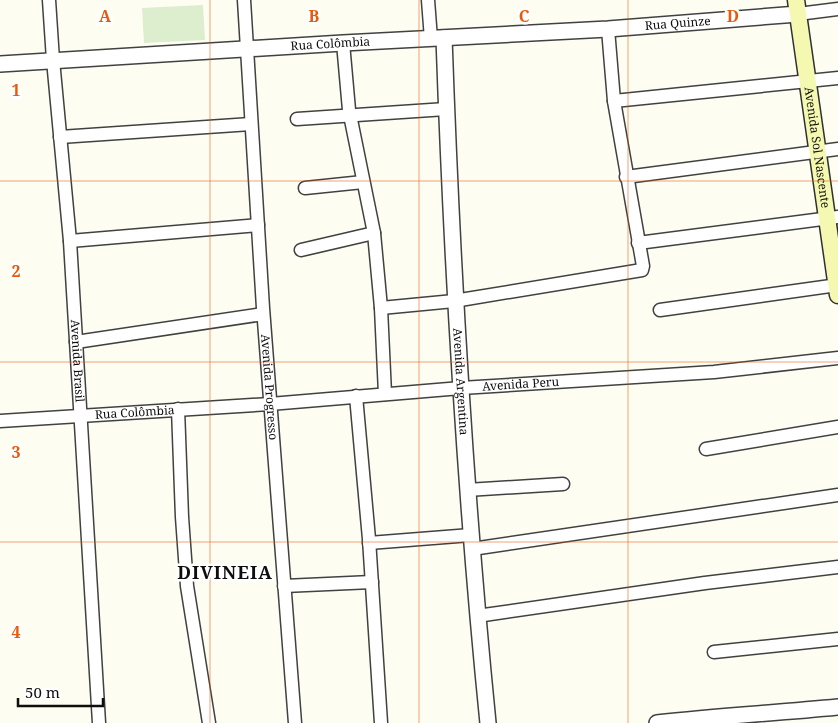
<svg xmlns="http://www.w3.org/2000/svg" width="838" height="723" font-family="'Noto Serif',serif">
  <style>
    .pitch { fill: #ddeece }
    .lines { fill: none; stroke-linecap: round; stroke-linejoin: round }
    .minor-casing { stroke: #414141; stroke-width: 15 }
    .tertiary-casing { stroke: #414141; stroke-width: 18 }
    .secondary-casing { stroke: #303030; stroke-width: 19 }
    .minor { stroke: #fff; stroke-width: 12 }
    .tertiary { stroke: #fff; stroke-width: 15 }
    .secondary { stroke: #f4f8b1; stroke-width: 16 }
    .grid { fill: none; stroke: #e8590c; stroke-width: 1; stroke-opacity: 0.55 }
    .labels { text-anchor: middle; stroke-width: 5; stroke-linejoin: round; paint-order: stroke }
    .street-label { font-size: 12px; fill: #0e0e0e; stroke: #fff }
    .district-label { font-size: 18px; font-weight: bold; letter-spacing: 1px; fill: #0e0e0e; stroke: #fff }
    .grid-label { font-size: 16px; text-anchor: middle; font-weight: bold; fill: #e8590c; stroke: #fff; stroke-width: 5; stroke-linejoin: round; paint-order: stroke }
  </style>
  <rect width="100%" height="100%" fill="#fefdf1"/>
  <path class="pitch" d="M203 5 205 40 144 43 142 8Z"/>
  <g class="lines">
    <g class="minor-casing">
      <g id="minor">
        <path id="s1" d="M49 0 53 60 70 241 99 723"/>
        <path id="s2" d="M244 0 263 308 295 723"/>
        <path d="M428 0 431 39"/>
        <path d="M798 14 838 9"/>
        <path d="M343 43 349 110 374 233 381 308 385 394"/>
        <path d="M614 101 838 78"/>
        <path d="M297 119 446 109"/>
        <path d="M60 137 251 124"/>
        <path d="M626 177 838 149"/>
        <path d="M305 188 363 182"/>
        <path d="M70 241 258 225"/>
        <path d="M638 243 838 217"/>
        <path d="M301 250 374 233"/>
        <path d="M381 308 454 301 642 270 643 266 614 101 608 29"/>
        <path d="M660 310 838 285"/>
        <path d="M76 342 263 314"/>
        <path d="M356 396 369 539 381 723"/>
        <path d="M178 409 182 517 187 586 209 723"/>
        <path id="s3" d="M0 421 270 404 461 388 714 372 838 358"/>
        <path d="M706 449 838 427"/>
        <path d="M467 490 563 484"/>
        <path d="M369 543 471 535"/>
        <path d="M472 549 838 495"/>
        <path d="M284 586 372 582"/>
        <path d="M477 616 705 583 838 567"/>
        <path d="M714 652 838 639"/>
      </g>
    </g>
    <g class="tertiary-casing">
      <g id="tertiary">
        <path id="s4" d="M444 38C452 267 465 495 488 723"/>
        <path id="s5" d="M0 64 343 43 608 29 798 14"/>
        <path d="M657 723C717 716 778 713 838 707"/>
      </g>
    </g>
    <g class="secondary-casing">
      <g id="secondary">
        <path id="s6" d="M796 0 838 295"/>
      </g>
    </g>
    <use href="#minor" class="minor"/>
    <use href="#tertiary" class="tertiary"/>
    <use href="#secondary" class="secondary"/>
  </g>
  <path class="grid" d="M210 0V723M419 0V723M628 0V723M0 181H838M0 362H838M0 542H838"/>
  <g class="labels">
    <g class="street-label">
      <text dy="4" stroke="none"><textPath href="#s5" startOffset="679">Rua Quinze</textPath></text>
      <text dy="4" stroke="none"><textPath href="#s5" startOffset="331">Rua Colômbia</textPath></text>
      <text dy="4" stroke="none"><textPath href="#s6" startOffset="149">Avenida Sol Nascente</textPath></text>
      <text dy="4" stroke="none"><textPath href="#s1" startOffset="362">Avenida Brasil</textPath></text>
      <text dy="4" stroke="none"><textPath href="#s4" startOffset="344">Avenida Argentina</textPath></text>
      <text dy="4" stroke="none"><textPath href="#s3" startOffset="522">Avenida Peru</textPath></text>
      <text dy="4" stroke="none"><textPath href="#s2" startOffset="388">Avenida Progresso</textPath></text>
      <text dy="4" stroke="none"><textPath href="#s3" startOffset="135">Rua Colômbia</textPath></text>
    </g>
    <g class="district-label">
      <text x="225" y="579">DIVINEIA</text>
    </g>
  </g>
  <g class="grid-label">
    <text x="105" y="22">A</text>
    <text x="314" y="22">B</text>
    <text x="524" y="22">C</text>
    <text x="733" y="22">D</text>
    <text x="16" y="96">1</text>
    <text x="16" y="277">2</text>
    <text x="16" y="458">3</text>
    <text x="16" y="638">4</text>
  </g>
  <path d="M18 698v8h85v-8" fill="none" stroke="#0e0e0e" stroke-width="2.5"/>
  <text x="25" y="698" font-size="15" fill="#0e0e0e" stroke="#ffffff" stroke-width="4" paint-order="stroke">50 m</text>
</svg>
